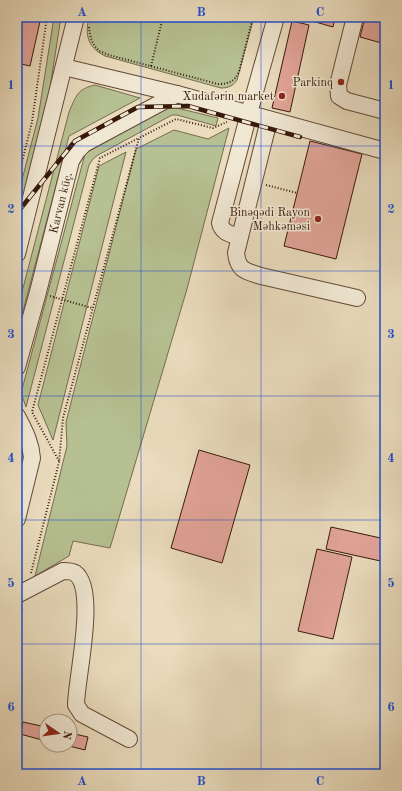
<svg xmlns="http://www.w3.org/2000/svg" width="402" height="791" font-family="'Old Standard TT',serif">
  <style>
    .green { fill: #b6c092; stroke: #766c4e }
    .building { fill: #e2a498; stroke: #37190b }
    .lines { fill: none; stroke-linecap: round; stroke-linejoin: round }
    .minor-casing { stroke: #644a38; stroke-width: 18 }
    .path { stroke: #37190b; stroke-width: 2; stroke-dasharray: 1 2; stroke-linecap: butt }
    .minor { stroke: #f1e8d4; stroke-width: 16 }
    .rail-casing { stroke: #37190b; stroke-width: 4.5 }
    .rail { stroke: #f1e8d4; stroke-width: 3; stroke-dasharray: 9; stroke-linecap: butt }
    .grid { fill: none; stroke: #1d4ed8; stroke-width: 1; stroke-opacity: 0.55 }
    .poi-dot { fill: #8f2418; stroke: #f1e8d4; stroke-width: 1.5 }
    .labels { text-anchor: middle; stroke-width: 3; stroke-linejoin: round; paint-order: stroke }
    .poi-label { font-size: 12px; fill: #37190b; stroke: #f1e8d4; text-anchor: end }
    .street-label { font-size: 12px; fill: #37190b; stroke: #f1e8d4 }
    .neatline { fill: none; stroke: #1d4ed8; stroke-width: 1.5 }
    .grid-label { font-size: 13px; text-anchor: middle; font-weight: bold; fill: #1d4ed8 }
  </style>
  <rect width="100%" height="100%" fill="#eadcbd"/>
  <filter id="stains"><feTurbulence type="fractalNoise" baseFrequency=".005" numOctaves="4"/><feColorMatrix values="0 0 0 0 .2 0 0 0 0 .09 0 0 0 0 .02 0 0 0 .5 -.17"/></filter>
  <radialGradient id="worn" r=".72"><stop offset=".6" stop-color="#630" stop-opacity="0"/><stop offset="1" stop-color="#630" stop-opacity=".3"/></radialGradient>
  <g class="green">
    <path d="M54 17H61L45 120 17 225V199L38 118Z"/>
    <path d="M89 17H254L237 80C233 86 228 88 221 88L105 56C87 47 85 35 89 17Z"/>
    <path d="M95 85 140 98 69 136 17 334V311L69 112C76 96 77 89 95 85Z"/>
    <path d="M166 108H177L218 118 216 126 177 115H172L98 155 93 159 89 165 26 407 21 393 85 154 91 150Z"/>
    <path d="M229 128 187 289 110 548 73 541 69 556 35 576 67 446 66 422 136 149 174 130 208 139Z"/>
    <path d="M126 152 53 440 38 405 99 166Z"/>
  </g>
  <g class="building">
    <path d="M17 17H41L30 66 17 63Z"/>
    <path d="M298 17H335L333 27Z"/>
    <path d="M365 17H385V44L360 37Z"/>
    <path d="M292 21 309 25 290 112 272 108Z"/>
    <path d="M310 141 362 154 336 259 284 246Z"/>
    <path d="M199 450 250 465 222 563 171 548Z"/>
    <path d="M331 527 385 539V562L326 549Z"/>
    <path d="M317 549 352 557 333 639 298 631Z"/>
    <path d="M23 722 46 727V741L20 734Z"/>
    <path d="M70 733 88 737 85 750 65 745H70Z"/>
  </g>
  <g class="lines">
    <g class="minor-casing">
      <g id="minor">
        <path d="M355 17 338 85 339 96 347 101 385 111"/>
        <path d="M64 67 177 94 385 151"/>
        <path d="M269 120 236 253C238 271 246 271 261 276L357 298"/>
        <path d="M239 237C231 234 222 233 220 223L249 113 276 17"/>
        <path d="M17 254 76 17"/>
        <path id="s1" d="M17 367 38 292 71 161 77 151 84 144 177 94"/>
        <path d="M17 416C24 430 31 442 32 458L17 519"/>
        <path d="M17 595 63 571C67 571 72 571 75 573 98 589 76 679 76 705L82 714 129 739"/>
      </g>
    </g>
    <g class="path">
      <path d="M47 17 58 20"/>
      <path d="M89 27C90 37 92 44 99 51L109 55 218 84C228 84 234 82 239 72L253 17"/>
      <path d="M151 66 163 17"/>
      <path d="M17 182 32 122 47 17"/>
      <path d="M266 185 297 193"/>
      <path d="M50 296 92 308"/>
      <path d="M59 461 32 412 100 158 139 138"/>
      <path d="M31 573 59 462 63 418 139 138 176 119 213 128 227 122"/>
      <path d="M17 629 22 608"/>
    </g>
    <use href="#minor" class="minor"/>
    <g class="rail-casing">
      <path id="rail" d="M17 213 75 141 138 107 188 106 300 137"/>
    </g>
    <use href="#rail" class="rail"/>
  </g>
  <path class="grid" d="M141 17V774M261 17V774M17 146H385M17 271H385M17 396H385M17 520H385M17 644H385"/>
  <g class="poi-dot">
    <circle cx="341" cy="82" r="4"/>
    <circle cx="282" cy="96" r="4"/>
    <circle cx="318" cy="219" r="4"/>
  </g>
  <g class="labels">
    <g class="poi-label">
      <text x="333" y="86">Parkinq</text>
      <text x="274" y="100">Xudafərin market</text>
      <text x="310" y="216">Binəqədi Rayon<tspan x="310" dy="14">Məhkəməsi</tspan></text>
    </g>
    <g class="street-label">
      <text dy="4" stroke="none"><textPath href="#s1" startOffset="170">Karvan küç.</textPath></text>
    </g>
  </g>
  <rect width="402" height="791" fill="none" stroke="#eadcbd" stroke-width="44"/>
  <g transform="translate(58 733) rotate(103)"><circle r="19" fill="#f1e8d4" stroke="#a79584"/>
  <path d="M0-3L7 15L0 10L-7 15Z" fill="#8f2418"/>
  <text y="-6" font-size="11" font-weight="bold" text-anchor="middle" fill="#37190b">N</text>
  </g>
  <rect x="22" y="22" width="358" height="747" class="neatline"/>
  <g class="grid-label">
    <text x="82" y="16">A</text>
    <text x="201" y="16">B</text>
    <text x="320" y="16">C</text>
    <text x="11" y="89">1</text>
    <text x="391" y="89">1</text>
    <text x="11" y="213">2</text>
    <text x="391" y="213">2</text>
    <text x="11" y="338">3</text>
    <text x="391" y="338">3</text>
    <text x="11" y="462">4</text>
    <text x="391" y="462">4</text>
    <text x="11" y="587">5</text>
    <text x="391" y="587">5</text>
    <text x="11" y="711">6</text>
    <text x="391" y="711">6</text>
    <text x="82" y="785">A</text>
    <text x="201" y="785">B</text>
    <text x="320" y="785">C</text>
  </g>
  <rect width="100%" height="100%" filter="url(#stains)"/>
  <rect width="100%" height="100%" fill="url(#worn)"/>
</svg>
